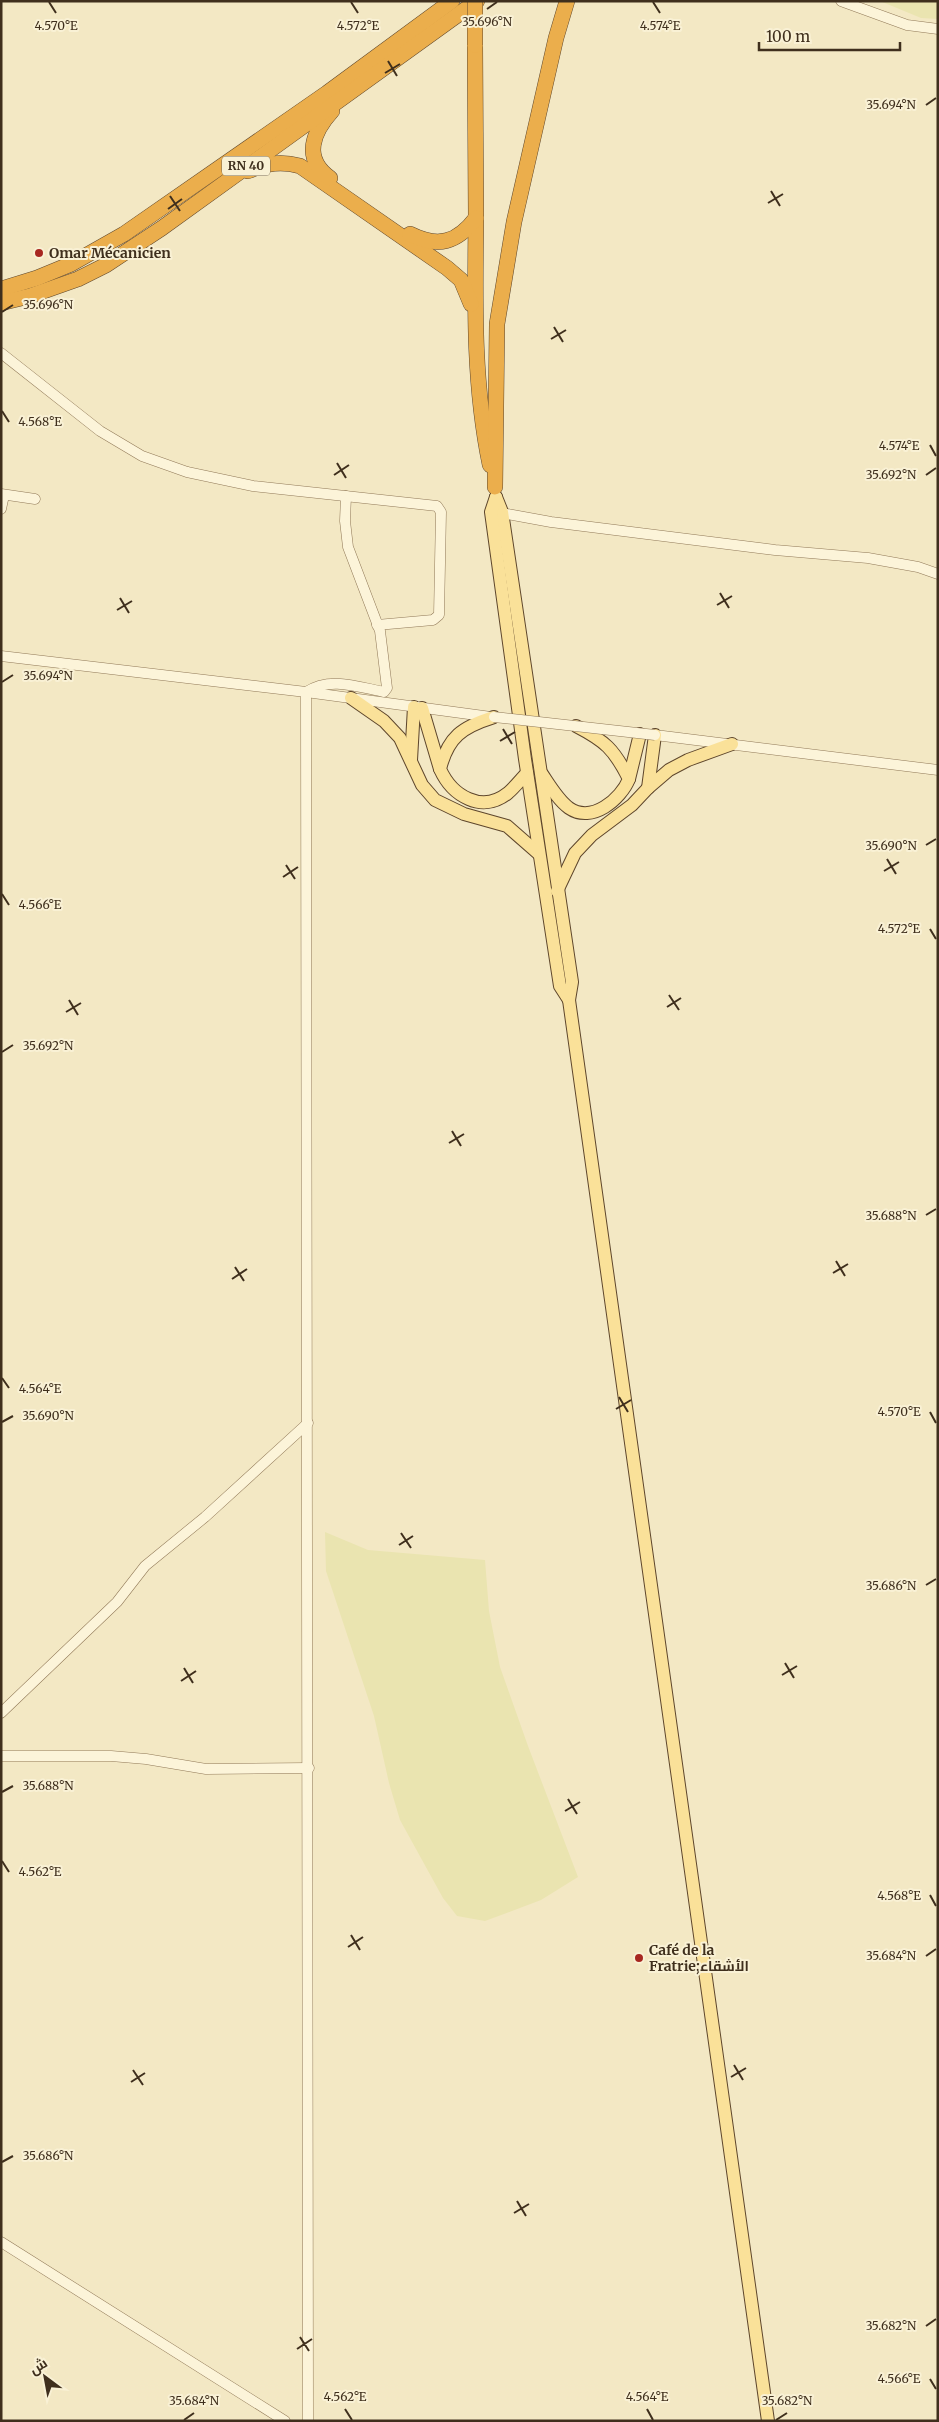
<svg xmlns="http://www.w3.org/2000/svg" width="939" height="2422" font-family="Merriweather,Cairo,serif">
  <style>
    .farmland { fill: #eae4b0 }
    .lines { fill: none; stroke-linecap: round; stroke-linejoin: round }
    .minor-casing { stroke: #917958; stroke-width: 11 }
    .major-casing { stroke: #5e462c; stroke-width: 14 }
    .highway-casing { stroke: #5e462c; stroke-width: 16 }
    .minor { stroke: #fcf4d9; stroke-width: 10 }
    .major { stroke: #fae199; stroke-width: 12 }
    .highway { stroke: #ebae4c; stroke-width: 15 }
    .minor-bridge-casing { stroke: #917958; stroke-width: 11; stroke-linecap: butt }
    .highway-bridge-casing { stroke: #5e462c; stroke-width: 16; stroke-linecap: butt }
    .minor-bridge { stroke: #fcf4d9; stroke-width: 10 }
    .highway-bridge { stroke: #ebae4c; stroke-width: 15 }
    .ticks { fill: none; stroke: #3f2f1d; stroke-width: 2 }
    .poi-dot { fill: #a72720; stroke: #f9f1d5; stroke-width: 2 }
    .labels { text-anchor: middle; stroke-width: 4; stroke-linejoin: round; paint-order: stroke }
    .shield { fill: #f9f1d5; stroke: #776954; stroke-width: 1 }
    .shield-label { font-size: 12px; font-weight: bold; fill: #3f2f1d }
    .poi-label { font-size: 14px; font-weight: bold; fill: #3f2f1d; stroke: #f9f1d5; text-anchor: start }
    .ticks-label { font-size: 12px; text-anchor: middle; fill: #3f2f1d; stroke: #f9f1d5; stroke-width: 4; stroke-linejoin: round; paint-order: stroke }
  </style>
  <rect width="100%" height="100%" fill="#f3e8c4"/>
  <g class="farmland">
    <path d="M880 1H938V19L921 18Z"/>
    <path d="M325 1532 368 1550 485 1560 489 1611 500 1667 528 1746 578 1877 541 1900 485 1921 457 1916 443 1898 400 1820 389 1783 374 1716 326 1571Z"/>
  </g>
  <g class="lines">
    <g class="minor-casing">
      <g id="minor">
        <path d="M841 1 907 25 938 29"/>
        <path d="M1 353 100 431 142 456 187 472 253 486 437 506 441 512 439 615 433 620 377 625"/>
        <path d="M1 494 35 499"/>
        <path d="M1 509 4 495"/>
        <path d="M496 512 551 522 775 550 868 558 918 567 938 574"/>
        <path d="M1 656 306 692 491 717"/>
        <path d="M655 735 938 770"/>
        <path d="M1 1713 117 1602 145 1566 205 1517 308 1423"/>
        <path d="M1 1756H111L146 1759 206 1769 309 1768"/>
        <path d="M1 2242 285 2421"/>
        <path d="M308 2421 306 692C330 676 358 687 384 692L387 688 380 631 348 547 345 521 346 496"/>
      </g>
    </g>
    <g class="major-casing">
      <g id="major">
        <path d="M496 497 502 512 572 982 569 1000 768 2421"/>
        <path d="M496 497 491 512 525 759 560 986 569 1000"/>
        <path d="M351 698 384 721 400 738 422 785 435 800 464 814 507 826 539 854"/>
        <path d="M422 708 440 769"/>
        <path d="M494 717C462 727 448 737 440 769 452 796 482 814 508 793 515 787 521 779 527 773"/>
        <path d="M411 760 414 707"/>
        <path d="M542 774C550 786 558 800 569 808 592 824 621 799 629 779 614 749 605 741 576 726"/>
        <path d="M629 779 640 734"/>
        <path d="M648 788 655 735"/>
        <path d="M557 891 575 853 592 835 632 805 648 788 669 770 688 760 732 744"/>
      </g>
    </g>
    <g class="highway-casing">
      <g id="highway">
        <path d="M475 45C475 103 476 161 476 219 475 302 473 383 490 465"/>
        <path d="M248 171C267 163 281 161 300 166L447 268 461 280 471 304"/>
        <path d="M330 178C302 158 313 132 332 111"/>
        <path d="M410 234C438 248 457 243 476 218"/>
        <path d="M1 289 37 278 71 264 124 234 327 93 452 1"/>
        <path d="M1 303 30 296 78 279 106 265 162 228 477 1"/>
        <path d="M495 487 497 324 514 222 556 38 567 1"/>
      </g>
    </g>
    <use href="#minor" class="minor"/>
    <use href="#major" class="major"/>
    <use href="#highway" class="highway"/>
    <g class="minor-bridge-casing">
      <path id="minor-bridge" d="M494 717 655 735"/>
    </g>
    <g class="highway-bridge-casing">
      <path id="highway-bridge" d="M475 45V1"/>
    </g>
    <use href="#minor-bridge" class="minor-bridge"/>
    <use href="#highway-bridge" class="highway-bridge"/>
  </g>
  <path class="ticks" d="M49 2 56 13M351 2 358 13M653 2 660 13M487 9 497 2M388 61 397 76M385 73 400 64M926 105 936 98M771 191 780 206M170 196 180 211M768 203 783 194M168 209 182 199M2 312 13 305M554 327 563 342M551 339 566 330M2 411 9 422M930 445 936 456M337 463 346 478M334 475 349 465M926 475 936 468M720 593 729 608M120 598 129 613M717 605 732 596M117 610 132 601M2 682 13 675M503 729 512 744M500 741 515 732M926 845 936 839M887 859 896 874M286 865 295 879M884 871 899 862M283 877 298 867M2 894 9 905M930 929 936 939M669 995 679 1010M69 1000 78 1015M667 1007 681 998M66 1012 81 1003M2 1052 13 1045M452 1131 461 1146M449 1143 464 1134M926 1215 936 1209M836 1261 845 1276M235 1267 244 1281M833 1273 848 1264M232 1279 247 1269M2 1378 9 1388M619 1397 628 1412M616 1409 631 1400M930 1412 936 1423M2 1422 13 1416M401 1533 411 1548M399 1545 413 1536M926 1585 936 1579M785 1663 794 1678M184 1668 193 1683M782 1675 797 1666M181 1681 196 1671M2 1792 13 1786M568 1799 577 1814M565 1811 580 1802M2 1861 9 1872M930 1895 936 1906M351 1935 360 1950M348 1947 363 1937M926 1956 936 1949M734 2065 743 2080M133 2070 143 2085M731 2077 746 2068M131 2082 145 2073M2 2162 13 2156M517 2201 526 2216M514 2213 529 2204M926 2326 936 2319M300 2337 309 2351M297 2349 312 2339M930 2379 936 2389M345 2409 352 2420M647 2409 653 2420M184 2420 194 2413M776 2420 787 2413"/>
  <g class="poi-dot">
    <circle cx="39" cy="253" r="5"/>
    <circle cx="639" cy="1958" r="5"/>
  </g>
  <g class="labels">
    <rect class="shield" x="222" y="156.5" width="48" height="19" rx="4"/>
    <g class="shield-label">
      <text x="246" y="170">RN 40</text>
    </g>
    <g class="poi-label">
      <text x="49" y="258">Omar Mécanicien</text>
      <text x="649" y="1955">Café de la<tspan x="649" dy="16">Fratrie;الأشقاء</tspan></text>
    </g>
  </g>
  <g class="ticks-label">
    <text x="487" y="26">35.696°N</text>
    <text x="56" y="30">4.570°E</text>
    <text x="358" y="30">4.572°E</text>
    <text x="660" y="30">4.574°E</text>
    <text x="891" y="109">35.694°N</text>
    <text x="48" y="309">35.696°N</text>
    <text x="40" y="426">4.568°E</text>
    <text x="899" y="450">4.574°E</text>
    <text x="891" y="479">35.692°N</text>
    <text x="48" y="680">35.694°N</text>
    <text x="891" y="850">35.690°N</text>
    <text x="40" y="909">4.566°E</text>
    <text x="899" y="933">4.572°E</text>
    <text x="48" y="1050">35.692°N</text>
    <text x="891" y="1220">35.688°N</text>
    <text x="40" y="1393">4.564°E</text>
    <text x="899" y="1416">4.570°E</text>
    <text x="48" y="1420">35.690°N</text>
    <text x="891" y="1590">35.686°N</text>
    <text x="48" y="1790">35.688°N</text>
    <text x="40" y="1876">4.562°E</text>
    <text x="899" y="1900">4.568°E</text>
    <text x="891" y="1960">35.684°N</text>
    <text x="48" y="2160">35.686°N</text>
    <text x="891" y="2330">35.682°N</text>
    <text x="899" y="2383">4.566°E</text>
    <text x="345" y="2401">4.562°E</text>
    <text x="647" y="2401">4.564°E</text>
    <text x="194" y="2405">35.684°N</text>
    <text x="787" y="2405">35.682°N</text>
  </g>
  <rect width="939" height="2422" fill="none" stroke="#3f2f1d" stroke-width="5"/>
  <g transform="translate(45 2377) rotate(328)" stroke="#f9f1d5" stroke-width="4" paint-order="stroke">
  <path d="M0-4L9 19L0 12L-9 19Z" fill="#3f2f1d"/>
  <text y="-8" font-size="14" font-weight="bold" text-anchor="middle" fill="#3f2f1d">ش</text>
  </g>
  <path d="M759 42v8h141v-8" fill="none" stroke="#3f2f1d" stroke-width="2.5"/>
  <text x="766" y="42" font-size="15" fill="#3f2f1d" stroke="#f9f1d5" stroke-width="4" paint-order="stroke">100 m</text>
</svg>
